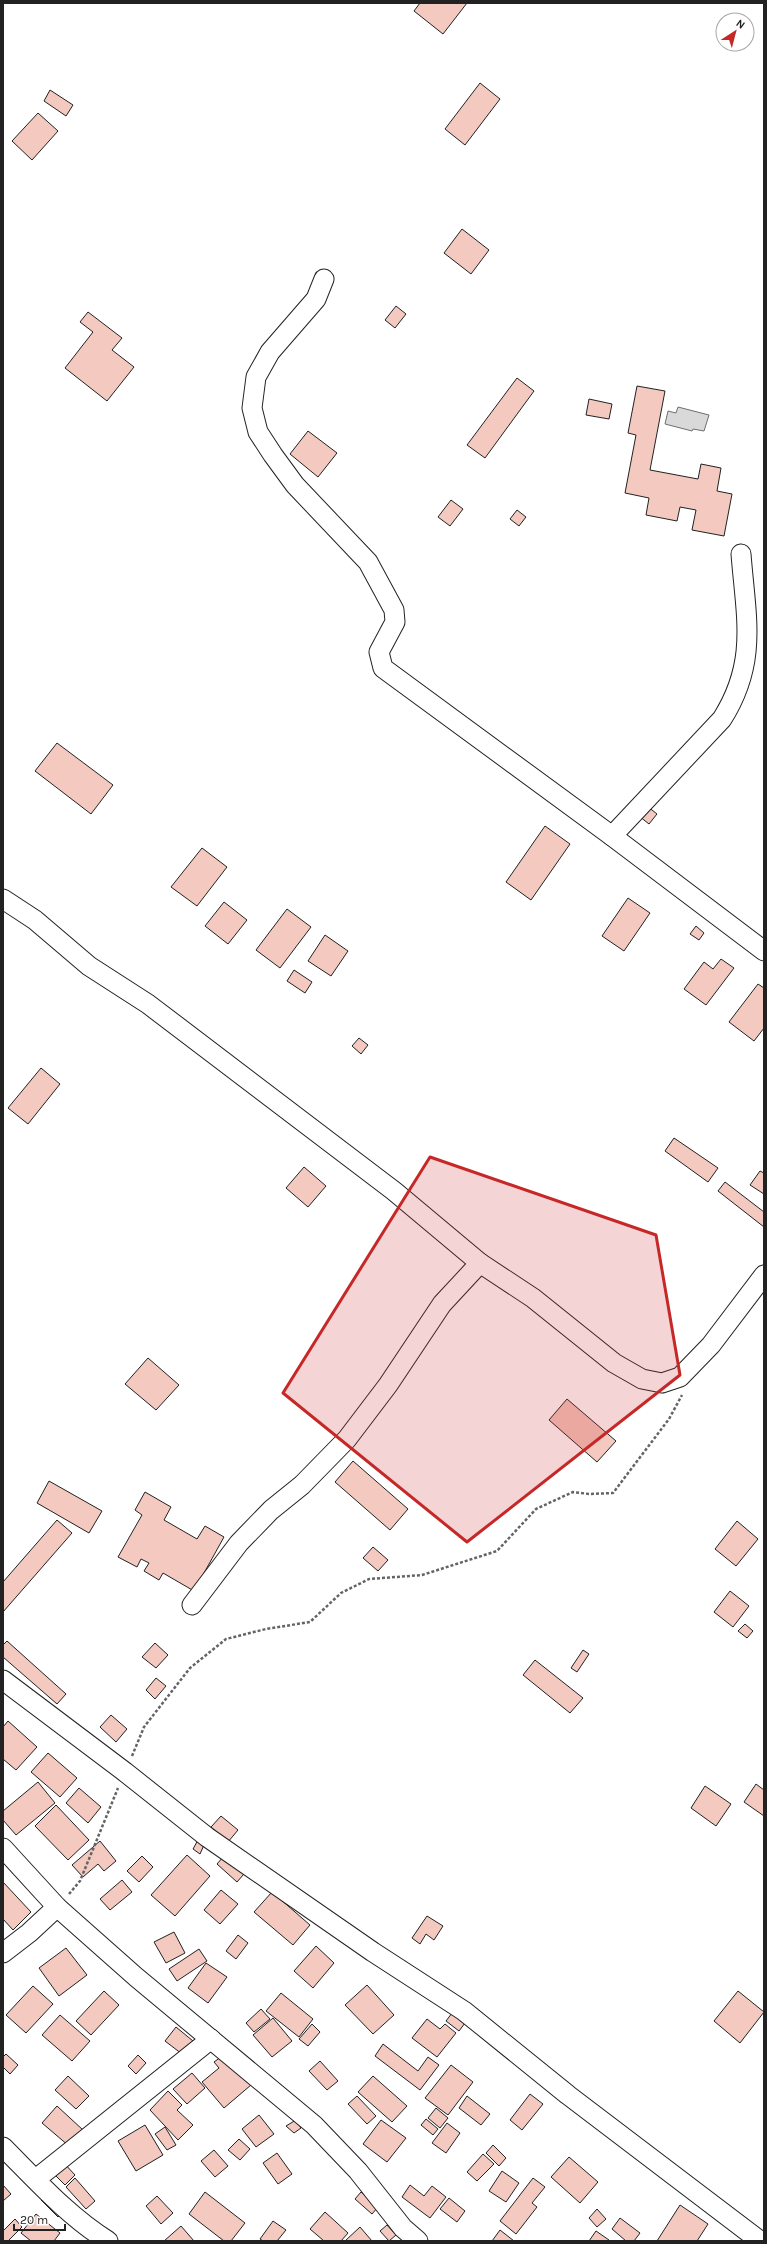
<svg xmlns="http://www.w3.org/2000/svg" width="767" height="2244" font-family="Karla,sans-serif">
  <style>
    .water { fill: #d9d9d9; stroke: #6f6f6f }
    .building { fill: #f3c9c0; stroke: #222 }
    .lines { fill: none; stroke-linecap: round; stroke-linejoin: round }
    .minor-casing { stroke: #222; stroke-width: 21 }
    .path { stroke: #646464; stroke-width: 2.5; stroke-dasharray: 3 2; stroke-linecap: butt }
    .minor { stroke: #fff; stroke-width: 19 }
    .marked { fill: #c62828; fill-opacity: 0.2; stroke: #c62828; stroke-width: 3; stroke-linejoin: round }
  </style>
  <rect width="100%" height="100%" fill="#fff"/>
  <path class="water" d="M678 407 709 415 704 431 693 429 692 431 665 424 668 411 676 413Z"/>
  <g class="building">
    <path d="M420 3H467L443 34 414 11Z"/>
    <path d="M480 83 500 99 465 145 445 129Z"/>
    <path d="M50 90 73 105 66 116 44 101Z"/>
    <path d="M38 113 58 131 32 160 12 141Z"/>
    <path d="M462 229 489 250 471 274 444 253Z"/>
    <path d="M396 306 406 314 395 328 385 320Z"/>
    <path d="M88 312 122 338 112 350 134 367 107 401 65 368 93 332 80 322Z"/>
    <path d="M517 378 534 391 485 458 467 445Z"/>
    <path d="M637 386 665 391 650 470 698 479 701 464 721 468 717 491 732 494 724 536 692 530 696 510 680 507 677 521 646 515 649 498 625 493 636 435 628 433Z"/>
    <path d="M589 399 612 404 609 419 586 415Z"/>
    <path d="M308 431 337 453 318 477 290 454Z"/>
    <path d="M451 500 463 509 450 526 438 517Z"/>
    <path d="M517 510 526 517 519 526 510 519Z"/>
    <path d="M57 743 113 785 91 814 35 771Z"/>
    <path d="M647 806 657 814 649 824 639 816Z"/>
    <path d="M545 826 570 844 531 900 506 882Z"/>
    <path d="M202 848 227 867 197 906 171 887Z"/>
    <path d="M628 898 650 913 624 951 602 936Z"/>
    <path d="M224 902 247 920 228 944 205 926Z"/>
    <path d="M287 909 311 927 280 968 256 950Z"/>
    <path d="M696 926 704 933 699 940 690 934Z"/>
    <path d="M325 935 348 951 331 976 308 961Z"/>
    <path d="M721 959 734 968 706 1005 684 989 704 962 713 969Z"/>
    <path d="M294 970 312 982 305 993 287 981Z"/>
    <path d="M758 984 764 988V1028L754 1041 729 1022Z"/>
    <path d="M359 1038 368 1045 361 1054 352 1046Z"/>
    <path d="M41 1068 60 1084 28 1124 8 1108Z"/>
    <path d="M674 1138 718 1168 708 1182 665 1151Z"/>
    <path d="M304 1167 326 1186 308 1207 286 1188Z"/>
    <path d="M760 1171 764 1173V1194L750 1185Z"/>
    <path d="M725 1182 764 1212V1227L718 1191Z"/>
    <path d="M148 1358 179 1385 156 1410 125 1384Z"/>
    <path d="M567 1399 616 1441 597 1462 549 1420Z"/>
    <path d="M353 1461 408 1509 390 1530 335 1482Z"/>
    <path d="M49 1481 102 1511 89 1533 37 1503Z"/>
    <path d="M145 1492 171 1507 164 1520 197 1539 205 1526 224 1537 194 1591 163 1573 159 1580 144 1571 149 1563 141 1559 137 1567 118 1557 142 1515 135 1510Z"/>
    <path d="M57 1520 72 1533 3 1612V1582Z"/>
    <path d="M737 1521 758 1539 736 1566 715 1549Z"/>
    <path d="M373 1547 388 1560 378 1571 363 1558Z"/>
    <path d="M730 1591 749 1606 733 1627 714 1612Z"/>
    <path d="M745 1624 753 1631 747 1638 738 1631Z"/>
    <path d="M7 1641 66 1694 57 1704 3 1657V1645Z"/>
    <path d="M155 1643 168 1655 156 1668 142 1657Z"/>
    <path d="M583 1650 589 1654 577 1672 571 1668Z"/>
    <path d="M535 1660 583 1698 570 1713 523 1675Z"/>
    <path d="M156 1678 166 1686 155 1699 146 1690Z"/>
    <path d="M111 1715 127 1729 116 1742 100 1727Z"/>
    <path d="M8 1721 37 1747 16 1770 3 1759V1727Z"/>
    <path d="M48 1753 77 1778 60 1797 31 1772Z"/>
    <path d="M38 1782 55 1803 16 1835 3 1820V1811Z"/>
    <path d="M756 1784 764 1790V1816L744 1802Z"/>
    <path d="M705 1786 731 1804 716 1826 691 1808Z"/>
    <path d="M79 1788 101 1807 88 1823 66 1803Z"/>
    <path d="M56 1805 89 1840 68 1860 35 1826Z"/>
    <path d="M221 1816 238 1830 228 1842 211 1827Z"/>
    <path d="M198 1840 204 1845 200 1854 193 1849Z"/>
    <path d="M100 1841 116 1861 104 1871 98 1864 83 1877 72 1865Z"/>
    <path d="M230 1849 250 1867 237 1882 217 1864Z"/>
    <path d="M187 1855 210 1876 175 1916 151 1895Z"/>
    <path d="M142 1856 153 1867 139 1882 127 1871Z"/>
    <path d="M122 1880 132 1892 110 1910 100 1899Z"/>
    <path d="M3 1882 31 1912 13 1930 3 1919Z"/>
    <path d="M221 1890 238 1904 220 1924 204 1910Z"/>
    <path d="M272 1892 310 1925 293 1945 254 1912Z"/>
    <path d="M427 1916 443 1926 434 1940 426 1934 420 1944 412 1938Z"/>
    <path d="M174 1932 185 1953 166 1963 154 1942Z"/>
    <path d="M238 1935 248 1943 236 1959 226 1951Z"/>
    <path d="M316 1946 334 1963 313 1988 294 1971Z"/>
    <path d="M66 1948 87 1975 59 1996 39 1968Z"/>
    <path d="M199 1949 207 1961 177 1981 169 1969Z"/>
    <path d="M206 1963 227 1977 208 2003 188 1988Z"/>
    <path d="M367 1985 394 2015 373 2034 345 2005Z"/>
    <path d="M33 1986 53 2004 26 2033 6 2015Z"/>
    <path d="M104 1991 119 2005 91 2035 76 2021Z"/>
    <path d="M738 1991 764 2012 740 2043 714 2021Z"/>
    <path d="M281 1993 313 2019 299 2037 266 2011Z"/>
    <path d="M261 2009 270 2019 254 2032 246 2023Z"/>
    <path d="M452 2013 465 2023 459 2031 446 2021Z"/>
    <path d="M60 2015 90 2041 72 2061 42 2035Z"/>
    <path d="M273 2018 292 2041 272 2057 253 2035Z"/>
    <path d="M427 2019 440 2029 445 2024 456 2033 437 2057 412 2038Z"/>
    <path d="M312 2024 320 2032 308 2046 299 2039Z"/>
    <path d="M176 2027 193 2041 182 2054 165 2041Z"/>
    <path d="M383 2044 418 2071 428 2057 439 2065 420 2090 375 2056Z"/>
    <path d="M6 2054 18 2065 10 2074 3 2067V2057Z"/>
    <path d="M225 2054 251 2085 224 2108 202 2082 219 2068 214 2062Z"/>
    <path d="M138 2055 146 2063 136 2074 128 2066Z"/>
    <path d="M320 2061 338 2081 327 2090 309 2071Z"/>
    <path d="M451 2065 473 2082 448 2115 425 2098Z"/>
    <path d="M192 2073 205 2088 187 2104 173 2089Z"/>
    <path d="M68 2076 89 2096 76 2109 55 2090Z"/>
    <path d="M373 2076 407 2106 392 2122 358 2092Z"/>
    <path d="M168 2091 182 2105 177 2110 193 2125 178 2140 150 2110Z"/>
    <path d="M530 2094 543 2104 522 2130 510 2120Z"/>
    <path d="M357 2096 376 2116 367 2124 348 2104Z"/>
    <path d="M467 2096 490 2114 481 2125 459 2108Z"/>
    <path d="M57 2106 83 2130 69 2146 42 2123Z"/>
    <path d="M436 2108 448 2118 440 2128 428 2118Z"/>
    <path d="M259 2115 274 2134 256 2147 242 2129Z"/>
    <path d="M426 2119 438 2129 433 2135 421 2125Z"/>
    <path d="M296 2120 301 2128 294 2133 286 2126Z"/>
    <path d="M381 2120 406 2138 387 2162 363 2144Z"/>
    <path d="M447 2123 460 2133 446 2153 432 2143Z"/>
    <path d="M145 2125 163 2155 136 2171 118 2141Z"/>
    <path d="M165 2127 176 2145 167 2150 155 2134Z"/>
    <path d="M239 2139 250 2149 240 2160 228 2150Z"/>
    <path d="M493 2145 506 2158 499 2166 486 2153Z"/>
    <path d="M214 2150 228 2166 215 2177 201 2161Z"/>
    <path d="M277 2153 292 2174 278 2184 263 2163Z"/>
    <path d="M483 2154 494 2164 477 2181 467 2172Z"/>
    <path d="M569 2157 598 2182 580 2203 551 2177Z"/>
    <path d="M63 2162 75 2175 65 2185 53 2173Z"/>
    <path d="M502 2171 519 2183 506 2202 489 2191Z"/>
    <path d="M75 2178 95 2201 86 2209 66 2187Z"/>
    <path d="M533 2178 545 2187 532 2203 537 2207 516 2234 500 2221Z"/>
    <path d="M3 2185 11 2194 3 2201Z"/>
    <path d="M410 2185 424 2196 432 2186 446 2197 430 2218 402 2197Z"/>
    <path d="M49 2192 66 2209 58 2217 41 2200Z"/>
    <path d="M205 2192 245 2223 231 2241H224L189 2214Z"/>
    <path d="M361 2192 378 2207 372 2214 355 2199Z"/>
    <path d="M157 2196 173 2213 161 2224 146 2206Z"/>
    <path d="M449 2198 465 2211 457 2222 440 2209Z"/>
    <path d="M680 2205 708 2224 697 2241H657Z"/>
    <path d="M597 2209 606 2219 597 2227 589 2218Z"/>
    <path d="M325 2212 348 2233 341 2241H324L310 2229Z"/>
    <path d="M36 2214 60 2233 54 2241H31L21 2233Z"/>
    <path d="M620 2218 640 2233 634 2241H626L612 2229Z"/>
    <path d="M15 2219 22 2227 8 2241H3V2231Z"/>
    <path d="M273 2221 286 2230 277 2241H263L260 2239Z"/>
    <path d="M387 2225 396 2235 389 2241 380 2231Z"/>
    <path d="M181 2226 194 2241H164Z"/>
    <path d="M360 2227 372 2241H345Z"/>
    <path d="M500 2230 514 2241H492Z"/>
    <path d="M596 2231 609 2240 608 2241H589Z"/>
  </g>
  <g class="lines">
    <g class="minor-casing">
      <g id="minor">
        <path d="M324 279 316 299 270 352 256 377 252 408 258 432 273 455 295 485 368 562 394 610 395 622 379 652 383 668 612 836 764 951"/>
        <path d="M612 836 722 719C758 662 746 618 741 554"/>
        <path d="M3 899 35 920 89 966 148 1004 394 1191 480 1263 533 1298 614 1363 642 1379 662 1383 680 1377 711 1345 764 1275"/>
        <path d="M192 1605 239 1543 271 1510 302 1485 347 1439 388 1385 442 1304 480 1263"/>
        <path d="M3 1680 125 1772 207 1837 373 1952 464 2011 568 2095 760 2241"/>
        <path d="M3 1848 57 1907"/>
        <path d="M3 1953 29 1933 57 1907 136 1977 314 2125 358 2171 403 2228 418 2241"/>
        <path d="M3 2147C36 2180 68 2216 108 2241"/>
        <path d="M36 2179 211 2039"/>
      </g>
    </g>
    <g class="path">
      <path d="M132 1756 144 1727 190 1668 226 1639 266 1629 310 1622 341 1593 369 1579 422 1575 497 1551 536 1509 573 1492 589 1494 613 1493 669 1419 682 1395"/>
      <path d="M69 1894 80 1881 118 1788"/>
    </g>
    <use href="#minor" class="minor"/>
  </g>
  <path class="marked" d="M430 1157 656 1235 680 1375 467 1542 283 1393Z"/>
  <rect width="767" height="2244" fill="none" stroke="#222222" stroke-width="8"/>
  <g transform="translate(735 32) rotate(36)"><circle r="19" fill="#ffffff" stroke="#a7a7a7"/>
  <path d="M0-3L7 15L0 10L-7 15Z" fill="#c62828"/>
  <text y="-6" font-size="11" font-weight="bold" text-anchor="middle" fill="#222222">N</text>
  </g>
  <path d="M14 2224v6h51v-6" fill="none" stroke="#222222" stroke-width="2"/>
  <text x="20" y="2224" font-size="12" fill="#222222" stroke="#ffffff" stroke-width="3" paint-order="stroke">20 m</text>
</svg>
